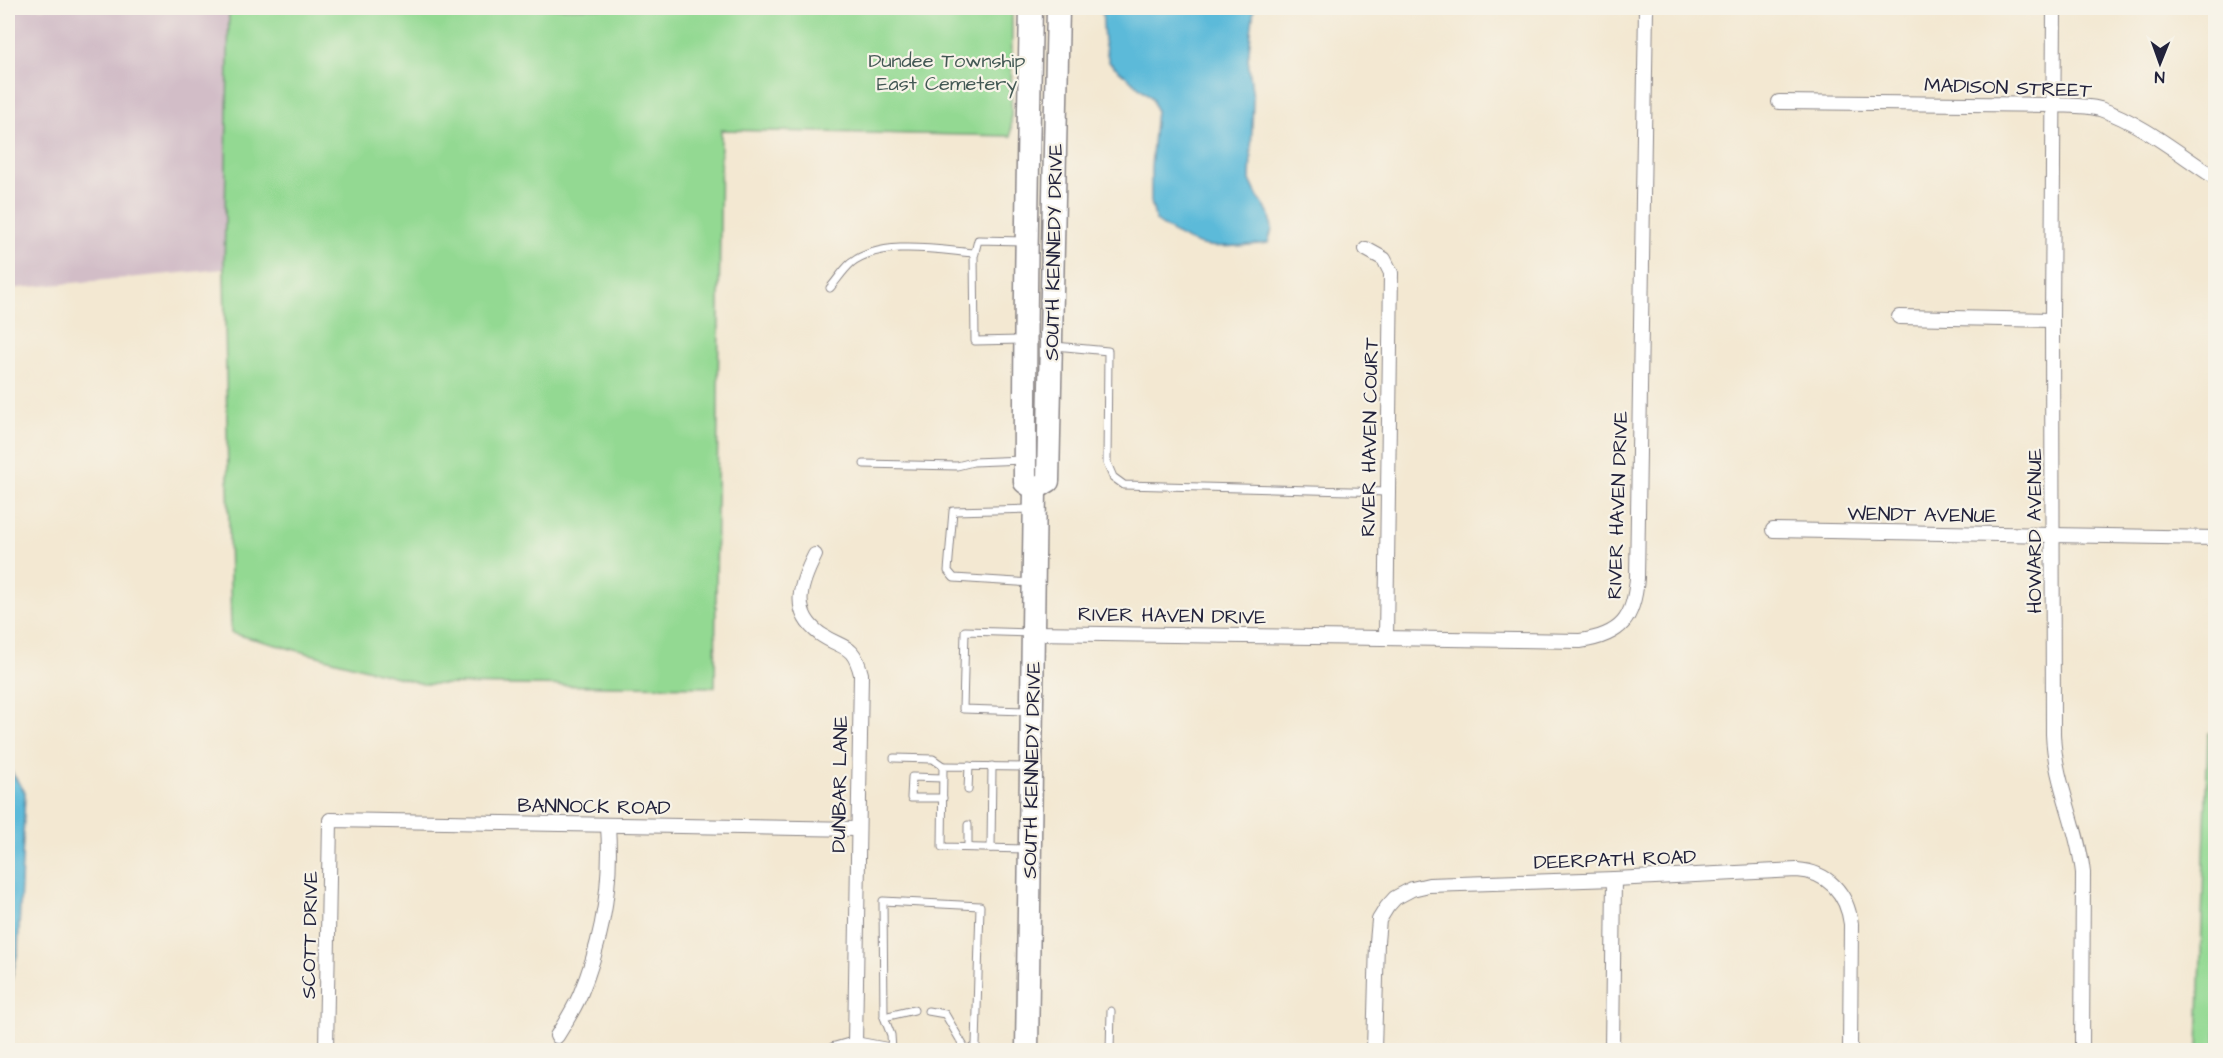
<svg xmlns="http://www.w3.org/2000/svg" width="2223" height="1058" font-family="'Architects Daughter',sans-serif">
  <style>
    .industrial { fill: #d2bdc7 }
    .green { fill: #93d992; stroke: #5a7e66; stroke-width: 1.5 }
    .water { fill: #5bbad9; stroke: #3e6e8a; stroke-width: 1.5 }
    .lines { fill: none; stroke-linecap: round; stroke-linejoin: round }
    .lane-casing { stroke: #8a8586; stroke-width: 9 }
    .street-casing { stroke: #8a8586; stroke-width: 16 }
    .primary-casing { stroke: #8a8586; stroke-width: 25 }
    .lane { stroke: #fff; stroke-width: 7 }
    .street { stroke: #fff; stroke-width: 14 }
    .primary { stroke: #fff; stroke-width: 22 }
    .labels { text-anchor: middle; stroke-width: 4.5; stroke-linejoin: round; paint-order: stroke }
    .park-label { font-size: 20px; fill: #445955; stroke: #f7f3e8 }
    .street-label { font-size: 20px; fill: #22223b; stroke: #f7f3e8 }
  </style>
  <rect width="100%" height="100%" fill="#f7f3e8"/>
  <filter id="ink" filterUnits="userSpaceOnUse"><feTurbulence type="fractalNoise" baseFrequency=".0167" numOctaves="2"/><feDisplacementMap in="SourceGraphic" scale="12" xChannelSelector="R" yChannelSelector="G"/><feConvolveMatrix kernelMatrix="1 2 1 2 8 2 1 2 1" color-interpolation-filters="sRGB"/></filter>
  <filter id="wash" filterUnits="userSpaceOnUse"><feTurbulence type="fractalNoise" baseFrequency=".008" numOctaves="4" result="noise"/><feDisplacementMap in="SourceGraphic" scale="24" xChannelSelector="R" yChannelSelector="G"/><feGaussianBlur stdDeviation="1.35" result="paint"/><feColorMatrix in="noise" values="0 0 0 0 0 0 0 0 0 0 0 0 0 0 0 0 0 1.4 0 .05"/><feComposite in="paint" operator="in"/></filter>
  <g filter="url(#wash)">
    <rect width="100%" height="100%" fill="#f3e8d2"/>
    <path class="industrial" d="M8 8H229L224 269 8 289Z"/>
    <g class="green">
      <path d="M229 8H1012L1011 136 721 130 715 687 423 684 231 633 224 269Z"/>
      <path d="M2208 733H2216V1050H2198Z"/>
    </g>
    <g class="water">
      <path d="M1102 8H1254L1248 59 1253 99 1250 180 1258 197 1270 215 1272 229 1268 243C1251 245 1217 249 1202 245 1185 241 1170 231 1156 221L1151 202V167L1156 110 1152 98 1109 62 1104 41Z"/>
      <path d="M8 767 25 792 18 951 8 994Z"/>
    </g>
  </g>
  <g filter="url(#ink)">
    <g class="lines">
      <g class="lane-casing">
        <g id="lane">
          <path d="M830 288C837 280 843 270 851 263 882 239 938 250 975 253"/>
          <path d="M1021 340 975 341 974 256 978 240 1024 241"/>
          <path d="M1055 346 1108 351 1107 463 1113 477 1124 485 1388 492"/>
          <path d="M864 464 957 466 973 462 1023 460"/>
          <path d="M1031 583 954 578 948 571 953 511 1033 509"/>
          <path d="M1029 711 963 709 965 631 1031 633"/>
          <path d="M894 758 933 759 943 766"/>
          <path d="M1027 767 943 766 942 847 1027 849"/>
          <path d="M968 790 969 766"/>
          <path d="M943 798H911L912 777 943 778"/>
          <path d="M968 847V825"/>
          <path d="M991 848 992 766"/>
          <path d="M928 1011 945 1014 966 1050"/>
          <path d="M884 1017 914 1010"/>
          <path d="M892 1050 891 1035 884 1017 883 901 980 906 976 1045 971 1050"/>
          <path d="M1110 1050 1111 1011"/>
        </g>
      </g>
      <g class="street-casing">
        <g id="street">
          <path d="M2054 8 2052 320 2053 734C2055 785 2078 825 2083 873L2082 1050"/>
          <path d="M1779 102 2054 105C2069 106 2085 105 2100 109 2142 123 2179 154 2216 178"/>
          <path d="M1366 249 1384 259 1391 273 1386 638"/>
          <path d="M1899 317 2052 320"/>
          <path d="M1773 530 2216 538"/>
          <path d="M815 555C801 583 789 611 820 634 843 650 853 642 861 674L855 1044"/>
          <path d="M1033 633 1580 641C1622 635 1634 618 1637 578L1646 8"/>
          <path d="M557 1036C565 1023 574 1009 580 995 602 942 612 883 608 826"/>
          <path d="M326 1050 330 820 858 829"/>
          <path d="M834 1050 855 1044 887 1050"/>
          <path d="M1374 1050 1377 942 1379 920 1387 907 1395 898 1412 889 1429 885 1614 879 1797 870C1828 872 1847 893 1851 924L1850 1050"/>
          <path d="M1612 1050 1614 879"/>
        </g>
      </g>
      <g class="primary-casing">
        <g id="primary">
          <path d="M1031 8C1028 166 1024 324 1025 482L1035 489"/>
          <path d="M1035 489 1048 481 1058 8"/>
          <path d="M1027 1050 1035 489"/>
        </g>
      </g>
      <use href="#lane" class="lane"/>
      <use href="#street" class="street"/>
      <use href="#primary" class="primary"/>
    </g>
  </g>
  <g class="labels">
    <g class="park-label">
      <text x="947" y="67">Dundee Township<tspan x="947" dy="23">East Cemetery</tspan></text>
    </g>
    <g class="street-label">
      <text transform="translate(2008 87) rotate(2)" y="7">MADISON STREET</text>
      <text transform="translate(1053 252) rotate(-89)" y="7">SOUTH KENNEDY DRIVE</text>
      <text transform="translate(1369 437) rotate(-89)" y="7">RIVER HAVEN COURT</text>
      <text transform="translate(1617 505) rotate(-88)" y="7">RIVER HAVEN DRIVE</text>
      <text transform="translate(1922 514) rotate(1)" y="7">WENDT AVENUE</text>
      <text transform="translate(2034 531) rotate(-90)" y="7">HOWARD AVENUE</text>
      <text transform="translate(1172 615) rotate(1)" y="7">RIVER HAVEN DRIVE</text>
      <text transform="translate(1031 770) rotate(-89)" y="7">SOUTH KENNEDY DRIVE</text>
      <text transform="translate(839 784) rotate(-89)" y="7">DUNBAR LANE</text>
      <text transform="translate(594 806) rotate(1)" y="7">BANNOCK ROAD</text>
      <text transform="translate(1615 859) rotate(-2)" y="7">DEERPATH ROAD</text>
      <text transform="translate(309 935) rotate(-89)" y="7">SCOTT DRIVE</text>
    </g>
  </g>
  <rect width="2223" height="1058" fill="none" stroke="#f7f3e8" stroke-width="30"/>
  <g transform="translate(2160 63) rotate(181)" stroke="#f7f3e8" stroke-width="4.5" paint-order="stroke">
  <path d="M0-4.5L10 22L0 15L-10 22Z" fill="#22223b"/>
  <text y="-9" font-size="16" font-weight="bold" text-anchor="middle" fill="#22223b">N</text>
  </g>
</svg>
